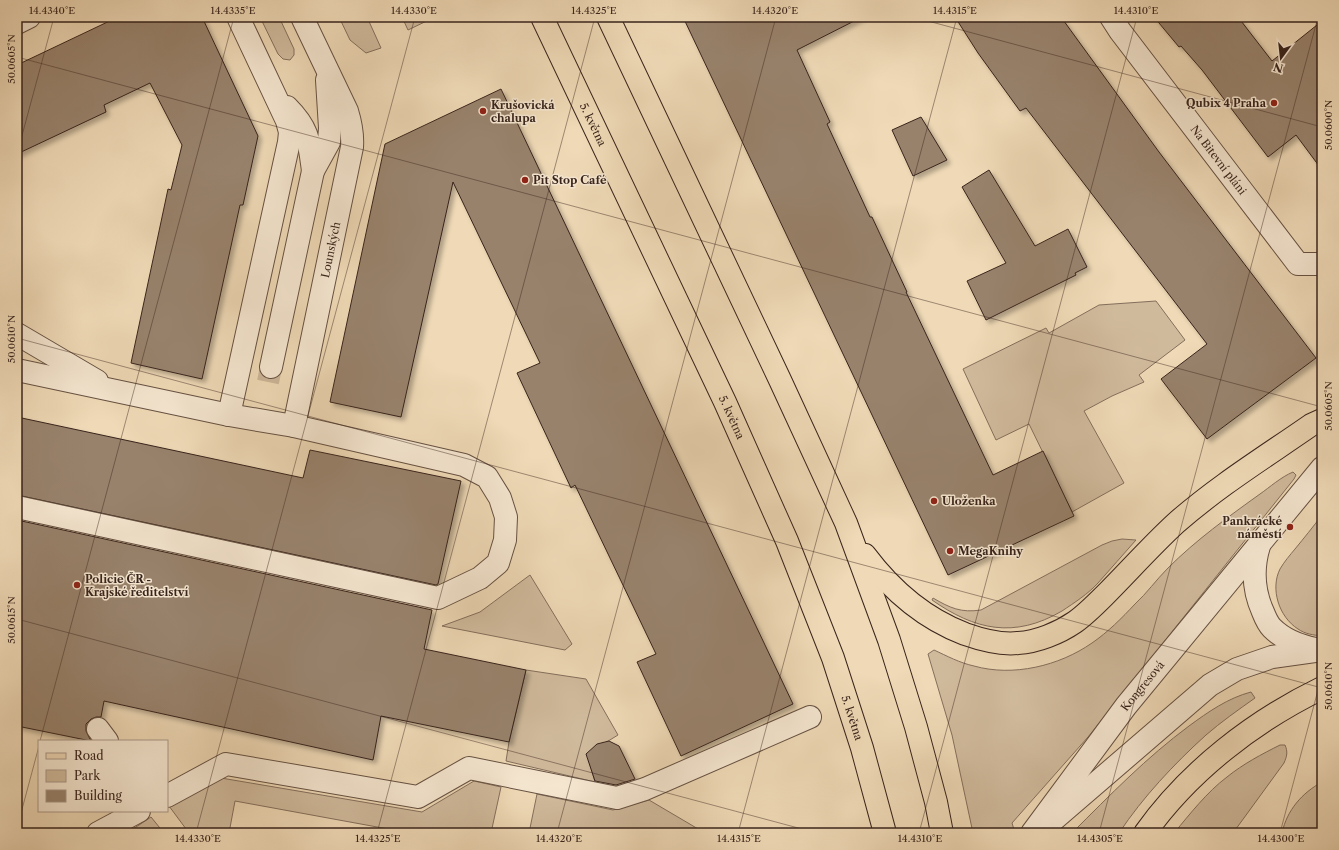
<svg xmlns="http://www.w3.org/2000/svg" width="1339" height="850" font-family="'Libre Caslon Text',serif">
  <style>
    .green { fill: #d0ba9c; stroke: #846f5c }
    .building { fill: #98826c; stroke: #39241c; filter: url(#shadow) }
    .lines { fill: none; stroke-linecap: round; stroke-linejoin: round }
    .minor-tunnel { stroke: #cbb597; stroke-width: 22; stroke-dasharray: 22 11; stroke-linecap: butt }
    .minor-casing { stroke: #665142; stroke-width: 24 }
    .major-casing { stroke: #39241c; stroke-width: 24 }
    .minor { stroke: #f5e6d0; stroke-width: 22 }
    .major { stroke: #efd9b6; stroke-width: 22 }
    .ticks { fill: none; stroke: #39241c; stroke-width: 1; stroke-opacity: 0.45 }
    .poi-dot { fill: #8f2418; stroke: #f5e6d0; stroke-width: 1.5 }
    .labels { text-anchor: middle; stroke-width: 3; stroke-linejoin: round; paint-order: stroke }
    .poi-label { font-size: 11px; font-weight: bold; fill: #39241c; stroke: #f5e6d0; text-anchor: start }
    .street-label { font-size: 11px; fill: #39241c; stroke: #f5e6d0 }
    .neatline { fill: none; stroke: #39241c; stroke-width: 1.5 }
    .ticks-label { font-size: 10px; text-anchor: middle; fill: #39241c }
  </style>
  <defs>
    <filter id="shadow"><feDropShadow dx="3.5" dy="3.5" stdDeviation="2" flood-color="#0004"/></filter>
  </defs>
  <rect width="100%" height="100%" fill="#efd9b6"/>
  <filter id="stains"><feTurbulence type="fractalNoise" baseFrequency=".005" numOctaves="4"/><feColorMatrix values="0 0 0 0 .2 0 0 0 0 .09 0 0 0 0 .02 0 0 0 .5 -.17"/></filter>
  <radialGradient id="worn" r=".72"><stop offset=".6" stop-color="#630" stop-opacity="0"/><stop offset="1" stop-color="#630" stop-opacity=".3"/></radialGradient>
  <g class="green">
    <path d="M260 17H279L294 49V55L290 60 283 59 278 54Z"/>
    <path d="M339 17H367L381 48 366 53 350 40Z"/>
    <path d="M402 17H435L408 30Z"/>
    <path d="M1156 301 1185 340 1139 375 1144 382 1112 396 1084 411 1124 483 1072 512 1029 424 996 440 963 369 1046 328 1049 333 1099 305Z"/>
    <path d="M1293 472 1296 475 1294 479 1088 737 1012 823 1015 833H973L952 735 928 654 934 650C947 656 960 663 974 666 1013 677 1059 666 1092 643 1108 632 1122 618 1135 604 1147 593 1156 580 1168 568 1196 540 1228 517 1260 494 1270 487 1281 477 1293 472Z"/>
    <path d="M1322 515V636C1313 635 1305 634 1298 629 1279 617 1270 589 1280 569 1284 562 1290 555 1295 549 1304 538 1313 527 1322 515Z"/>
    <path d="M1122 539 1136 540C1123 554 1111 569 1098 583 1088 594 1074 603 1062 611 1014 639 975 630 932 600L933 598C950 608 961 613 981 610L1102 545 1112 541Z"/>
    <path d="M530 575 572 644 565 650 442 626 480 612Z"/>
    <path d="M526 670 586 679 618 735 587 754 595 782 506 761 509 742Z"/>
    <path d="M1251 692 1255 698C1238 710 1221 722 1206 735 1174 764 1143 797 1119 833H1072C1110 795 1147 757 1189 726 1208 712 1228 698 1251 692Z"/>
    <path d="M1280 745H1285C1288 752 1287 756 1284 763L1233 833H1174C1190 814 1207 792 1227 777 1243 764 1262 754 1280 745Z"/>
    <path d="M221 778 422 812 474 781 501 787 491 833H410L235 801 229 833H189L169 806Z"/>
    <path d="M1322 782V833H1282C1287 810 1302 793 1322 782Z"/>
    <path d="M537 794 613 810 649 800 705 833H529Z"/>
    <path d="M151 817 164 833H127Z"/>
  </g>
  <g class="building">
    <path d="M118 17H202L258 136 243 205H240L202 379 131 363 168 189 171 190 182 145 150 83 104 105 106 112 17 154V65Z"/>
    <path d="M683 17H862L797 50 830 122 827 124 870 217H872L907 292H906L993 475 1043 451 1074 516 948 575Z"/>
    <path d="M955 17H1061L1159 152 1316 358 1207 439 1161 379 1207 344 1026 108 1020 111 978 53Z"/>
    <path d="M1154 17H1238L1272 61 1322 21V170L1296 135 1268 157 1202 70 1181 46 1179 47Z"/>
    <path d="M501 89 793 704 681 756 637 662 656 654 575 485 571 488 517 373 540 363 453 182 401 417 330 402 385 144Z"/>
    <path d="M921 117 947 160 913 176 892 130Z"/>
    <path d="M989 170 1035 246 1068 229 1087 267 1075 273 1076 275 986 320 967 281 1006 263 962 187Z"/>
    <path d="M17 417 303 478 310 450 461 481 438 584 436 585 17 495Z"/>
    <path d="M17 520 432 610 424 649 526 670 509 742 381 716 373 760 104 701 101 717H96L91 719 86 724V731L91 741 17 726Z"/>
    <path d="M609 741 619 746 635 779 616 785 595 781 586 754 597 744Z"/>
  </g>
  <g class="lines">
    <path class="minor-tunnel" d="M268 382 271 367"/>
    <g class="minor-casing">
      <g id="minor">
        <path id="s1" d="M1111 17 1120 31 1298 264H1322"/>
        <path d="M17 23 29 17"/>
        <path d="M287 107C309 129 309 141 313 171L329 142 330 128 327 80"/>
        <path d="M17 334 97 381"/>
        <path d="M271 367 313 171"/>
        <path d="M17 370 229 415 294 426 464 465 487 477 500 498 506 517 505 540 498 563 480 578 438 598 17 507"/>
        <path d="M229 415 289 142 290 132 287 121 238 17"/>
        <path id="s2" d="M294 426 352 147C353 134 351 124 347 111L302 17"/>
        <path d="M1259 546C1252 569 1253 590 1263 612 1265 617 1268 624 1272 628 1284 640 1300 646 1316 649"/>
        <path d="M98 729 107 741"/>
        <path d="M167 796 226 764 418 797 469 768 617 798 645 789 810 717"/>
        <path d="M1051 822 1210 685 1237 669 1272 657 1322 650"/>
        <path d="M98 833 139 811"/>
        <path id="s3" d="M1032 833 1126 706 1322 468"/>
      </g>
    </g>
    <g class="major-casing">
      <g id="major">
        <path id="s4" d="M542 17 725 402 787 541 833 658 862 748 885 833"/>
        <path d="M608 17 780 380 846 523 889 640 916 727 936 802 942 833"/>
        <path d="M865 555C892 591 923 618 965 634 982 640 1000 645 1018 643 1037 642 1059 633 1075 622 1085 615 1095 605 1104 596 1128 572 1151 546 1176 523 1218 486 1265 457 1311 425L1322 420"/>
        <path d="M1145 833C1189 771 1254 721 1322 688"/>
      </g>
    </g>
    <use href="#minor" class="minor"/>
    <use href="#major" class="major"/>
  </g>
  <path class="ticks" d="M913 17 1322 127M17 57 1322 407M17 154 54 17M17 338 1322 688M17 619 817 833M40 741 234 17M17 828 39 746M196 833 415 17M377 833 595 17M557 833 776 17M738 833 957 17M919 833 1137 17M1099 833 1318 17M1280 833 1322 675"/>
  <g class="poi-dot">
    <circle cx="1274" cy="103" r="4"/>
    <circle cx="483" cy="111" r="4"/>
    <circle cx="525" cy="180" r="4"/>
    <circle cx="934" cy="501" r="4"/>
    <circle cx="1290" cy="527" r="4"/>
    <circle cx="950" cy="551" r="4"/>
    <circle cx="77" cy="585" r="4"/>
  </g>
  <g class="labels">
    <g class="poi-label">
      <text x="1266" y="107" text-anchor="end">Qubix 4 Praha</text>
      <text x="491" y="109">Krušovická<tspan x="491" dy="13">chalupa</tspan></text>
      <text x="533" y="184">Pit Stop Café</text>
      <text x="942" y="505">Uloženka</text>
      <text x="1282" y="525" text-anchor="end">Pankrácké<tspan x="1282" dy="13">náměstí</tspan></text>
      <text x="958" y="555">MegaKnihy</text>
      <text x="85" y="583">Policie ČR -<tspan x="85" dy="13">Krajské ředitelství</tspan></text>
    </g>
    <g class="street-label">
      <text dy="4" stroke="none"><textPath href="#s4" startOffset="119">5. května</textPath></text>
      <text dy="4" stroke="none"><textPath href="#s1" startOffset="179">Na Bitevní pláni</textPath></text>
      <text dy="4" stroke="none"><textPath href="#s2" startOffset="180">Lounských</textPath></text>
      <text dy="4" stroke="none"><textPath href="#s4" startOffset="443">5. května</textPath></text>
      <text dy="4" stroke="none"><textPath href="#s3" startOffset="184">Kongresová</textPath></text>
      <text dy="4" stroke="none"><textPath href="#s4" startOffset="767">5. května</textPath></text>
    </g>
  </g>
  <rect width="1339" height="850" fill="none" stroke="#efd9b6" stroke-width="44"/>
  <rect x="38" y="740" width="130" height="72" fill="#f5e6d0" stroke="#aa9888"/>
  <rect x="46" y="753" width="20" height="6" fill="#efd9b6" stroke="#aa9888"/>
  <text x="74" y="760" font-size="12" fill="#39241c">Road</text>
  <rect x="46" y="770" width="20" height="12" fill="#d0ba9c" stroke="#aa9888"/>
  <text x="74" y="780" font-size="12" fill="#39241c">Park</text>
  <rect x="46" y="790" width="20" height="12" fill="#98826c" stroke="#aa9888"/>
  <text x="74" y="800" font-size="12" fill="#39241c">Building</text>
  <g transform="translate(1281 58) rotate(195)" stroke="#f5e6d0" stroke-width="3" paint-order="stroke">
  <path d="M0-3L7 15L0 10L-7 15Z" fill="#39241c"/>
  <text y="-6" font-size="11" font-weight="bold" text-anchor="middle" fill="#39241c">N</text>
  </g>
  <rect x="22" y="22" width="1295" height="806" class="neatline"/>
  <g class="ticks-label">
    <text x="52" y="14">14.4340°E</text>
    <text x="233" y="14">14.4335°E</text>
    <text x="414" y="14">14.4330°E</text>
    <text x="594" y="14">14.4325°E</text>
    <text x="775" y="14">14.4320°E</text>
    <text x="955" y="14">14.4315°E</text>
    <text x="1136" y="14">14.4310°E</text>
    <text transform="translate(11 59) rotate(-90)" y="4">50.0605°N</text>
    <text transform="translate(1328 125) rotate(-90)" y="4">50.0600°N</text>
    <text transform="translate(11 339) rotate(-90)" y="4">50.0610°N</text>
    <text transform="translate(1328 406) rotate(-90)" y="4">50.0605°N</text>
    <text transform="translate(11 620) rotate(-90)" y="4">50.0615°N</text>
    <text transform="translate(1328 686) rotate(-90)" y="4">50.0610°N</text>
    <text x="198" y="842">14.4330°E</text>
    <text x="378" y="842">14.4325°E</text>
    <text x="559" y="842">14.4320°E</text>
    <text x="739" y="842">14.4315°E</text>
    <text x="920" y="842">14.4310°E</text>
    <text x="1100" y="842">14.4305°E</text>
    <text x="1281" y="842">14.4300°E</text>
  </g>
  <rect width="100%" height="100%" filter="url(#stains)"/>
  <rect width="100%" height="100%" fill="url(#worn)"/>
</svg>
